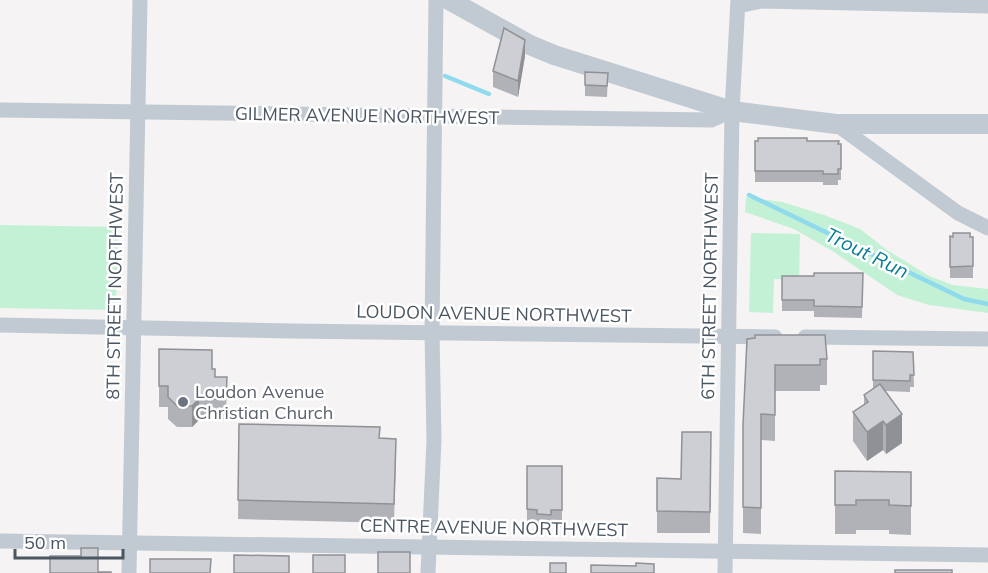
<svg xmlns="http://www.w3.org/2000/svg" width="988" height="573" font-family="Mulish,sans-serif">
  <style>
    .green { fill: #c3f1d5 }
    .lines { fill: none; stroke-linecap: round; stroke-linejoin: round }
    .stream { stroke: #90daee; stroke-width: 4.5 }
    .minor { stroke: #c1cad2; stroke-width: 15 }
    .tertiary { stroke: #c1cad2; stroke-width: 20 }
    .wall { fill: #b0b2b7 }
    .shaded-wall { fill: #909195 }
    .building { fill: #cdcfd5; stroke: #909195; stroke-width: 1.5 }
    .worship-dot { fill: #6b7280; stroke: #fff; stroke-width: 2 }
    .labels { text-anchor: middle; stroke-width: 5; stroke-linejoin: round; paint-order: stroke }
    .street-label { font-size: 18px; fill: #4a5661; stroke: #fff }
    .worship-label { font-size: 18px; fill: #5b616d; stroke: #fff; text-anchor: start }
    .water-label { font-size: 20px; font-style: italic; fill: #0c7c9b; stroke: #fff }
  </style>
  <rect width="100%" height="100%" fill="#f5f3f3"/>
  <g class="green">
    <path d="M746 197 782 202 824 215 860 229 887 250 929 276 953 285 988 289V313L929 305 897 295 834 252 794 229 745 212Z"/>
    <path d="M0 225 118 227 116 310 0 308Z"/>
    <path d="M751 233 800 234 799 280 774 279 773 313 749 312Z"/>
  </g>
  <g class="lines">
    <g class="stream">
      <path d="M445 76 489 94"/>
      <path d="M749 195 964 299 988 304"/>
    </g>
    <g class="minor">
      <path d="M738 6 762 1 988 6"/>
      <path d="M0 110 711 120 732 111"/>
      <path d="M836 124 958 213 988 228"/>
      <path d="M0 325 292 331 775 337"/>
      <path d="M805 337 988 339"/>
      <path d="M0 541 988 555"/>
      <path d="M129 573 140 0"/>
      <path d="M428 573 434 440 432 332 436 0"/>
      <path d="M725 573 732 111 738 0"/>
    </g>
    <path class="tertiary" d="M449 0 530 45 554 55 732 111 836 124H988"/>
  </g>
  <g class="wall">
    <path d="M525 56 518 97 493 87V71Z"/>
    <path d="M608 73 607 97 585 96V85Z"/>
    <path d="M755 141H807L841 144V180H838V185H823V182H755Z"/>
    <path d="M950 236 973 237V278H950Z"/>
    <path d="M863 273 862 318 814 317V311H782V276H814Z"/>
    <path d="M747 339 827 359V385H820V391H775V441L761 440V534L743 533V425Z"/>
    <path d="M159 349 212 369 215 377H227L226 420H199L192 427H177L168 419V407H159Z"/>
    <path d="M873 351 913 352 914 387H910V392L885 391 902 443 886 454 883 450 867 461 853 441V412L864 405V395L873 389Z"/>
    <path d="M239 424 380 438 396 458 394 523 238 519Z"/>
    <path d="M711 432 710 533H657V478L681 479Z"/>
    <path d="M527 466H562V527L551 526V531L537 530V526H527Z"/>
    <path d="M835 471 911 472V535L889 534V530H856V534H835Z"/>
  </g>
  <g class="shaded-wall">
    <path d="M525 40V56L518 97V81Z"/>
    <path d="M199 399V420L192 427V406Z"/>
    <path d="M902 414V443L886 454V425Z"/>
    <path d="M883 421V450L867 461V432Z"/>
  </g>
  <g class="building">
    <path d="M504 28 525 40 518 81 493 71Z"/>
    <path d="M585 72 608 73 607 86 585 85Z"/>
    <path d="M758 138H807V141H839L838 144H841V169H838V174H823V171H755V141H758Z"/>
    <path d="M953 233H970V237H973V266L950 267V236L953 237Z"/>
    <path d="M814 273H863L862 307 814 306V300H782V276H814Z"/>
    <path d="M755 335H825L827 359H820V365H775V415L761 414V508L743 507V425L747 339 755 338Z"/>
    <path d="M159 349 212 350V369H215V377H227L226 399H199L192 406H177L168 397V386H159Z"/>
    <path d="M873 351 913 352 914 375H910V381L873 380Z"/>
    <path d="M880 384 902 414 886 425 883 421 867 432 853 412 868 402 864 395Z"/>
    <path d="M239 424 380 427 379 438 396 439 394 504 238 500Z"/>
    <path d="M682 432H711L710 512 657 511V478L681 479Z"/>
    <path d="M527 466H562V510H551V515L537 514V510L527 509Z"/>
    <path d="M835 471 911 472V506L889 505V500H856V505H835Z"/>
    <path d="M81 548H98V572H111V573H50V556H81Z"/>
    <rect x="378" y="552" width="32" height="21"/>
    <path d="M234 555 289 556V573H234Z"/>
    <rect x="313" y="555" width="32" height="18"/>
    <path d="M150 559H211L210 573H150Z"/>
    <rect x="550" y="563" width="16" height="10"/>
    <path d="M636 563 654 564V573H591V565L636 566Z"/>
    <rect x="895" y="570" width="57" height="3"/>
  </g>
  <circle class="worship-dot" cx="183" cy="402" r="6"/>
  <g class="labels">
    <g class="street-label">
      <text transform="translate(367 116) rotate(1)" y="6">GILMER AVENUE NORTHWEST</text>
      <text transform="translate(115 286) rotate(-89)" y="6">8TH STREET NORTHWEST</text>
      <text transform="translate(710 286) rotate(-89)" y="6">6TH STREET NORTHWEST</text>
      <text transform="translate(494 314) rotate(1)" y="6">LOUDON AVENUE NORTHWEST</text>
      <text transform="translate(494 528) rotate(1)" y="6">CENTRE AVENUE NORTHWEST</text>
    </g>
    <g class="worship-label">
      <text x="195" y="398">Loudon Avenue<tspan x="195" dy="21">Christian Church</tspan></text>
    </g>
    <g class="water-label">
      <text transform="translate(867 253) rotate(26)" y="7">Trout Run</text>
    </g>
  </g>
  <path d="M15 549v9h108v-9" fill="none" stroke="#4a5661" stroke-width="3"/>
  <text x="24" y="549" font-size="18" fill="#4a5661" stroke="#ffffff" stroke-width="4.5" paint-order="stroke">50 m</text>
</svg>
